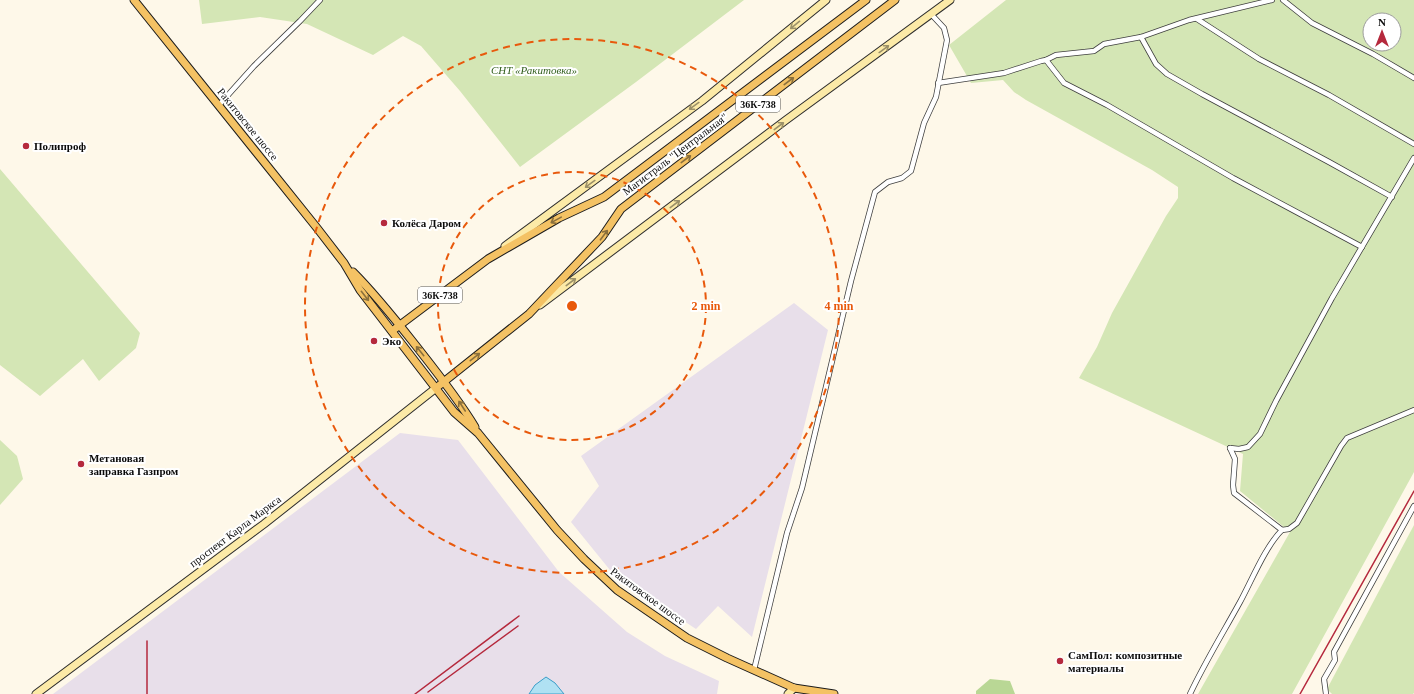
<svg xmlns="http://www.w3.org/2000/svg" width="1414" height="694" font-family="Georgia,serif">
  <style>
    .industrial { fill: #e8dfea }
    .green { fill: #d4e6b5; fill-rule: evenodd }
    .forest { fill: #b9d795 }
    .water { fill: #b0e1f3; stroke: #3a9dc8 }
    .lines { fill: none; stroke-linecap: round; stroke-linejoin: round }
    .street-casing { stroke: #3e3e3e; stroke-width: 6 }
    .secondary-casing { stroke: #2d2d2d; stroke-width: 9 }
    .primary-casing { stroke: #1c1c1c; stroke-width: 9 }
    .street { stroke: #fff; stroke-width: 4.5 }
    .secondary { stroke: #fceaa7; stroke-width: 7 }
    .primary { stroke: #f4c264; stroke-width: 7 }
    .rail { stroke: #b5293d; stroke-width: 1.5 }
    .oneway { stroke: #9c9169 }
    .oneway2 { stroke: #8b703c }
    .ring { fill: none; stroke: #e8590c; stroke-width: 2; stroke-dasharray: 7 5 }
    .poi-dot { fill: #b5293d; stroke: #fff; stroke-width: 1.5 }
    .labels { text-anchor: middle; stroke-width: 4; stroke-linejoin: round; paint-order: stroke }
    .shield { fill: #fff; stroke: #545454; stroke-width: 1 }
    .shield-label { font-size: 10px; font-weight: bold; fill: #0b0b0b }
    .park-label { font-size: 11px; font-style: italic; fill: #325f1e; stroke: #fff }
    .street-label { font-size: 11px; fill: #0b0b0b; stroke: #fff }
    .poi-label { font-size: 11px; font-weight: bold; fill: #0b0b0b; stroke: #fff; text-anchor: start }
    .centre { fill: #e8590c; stroke: #fff; stroke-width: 2 }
    .ring-label { font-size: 12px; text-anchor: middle; font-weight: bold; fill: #e8590c; stroke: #fff; stroke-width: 4; stroke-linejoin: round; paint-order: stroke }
  </style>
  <rect width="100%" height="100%" fill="#fef8e9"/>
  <g class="industrial">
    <path d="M794 303 828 330 752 637 718 606 696 629 614 575 571 522 599 486 581 456Z"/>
    <path d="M400 433 458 440 559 572 627 632 665 656 719 681 717 694H53Z"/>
  </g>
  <g class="green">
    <path d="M199 0H744L636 82 520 167 460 91 421 46 403 36 373 55 307 24 260 17 202 24Z"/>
    <path d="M1006 0H1414V472L1292 694H1198L1290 532 1240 491 1243 454 1079 378 1097 347 1112 313 1166 216 1178 198V187L1152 170 1026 100 1014 92 1003 80 971 83 949 45ZM1370 20H1394V44H1370Z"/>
    <path d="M0 169 140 333 136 348 99 381 83 359 40 396 0 365Z"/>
    <path d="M0 440 17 456 23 479 0 505Z"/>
    <path d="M1414 525V693L1413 694H1332L1327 689Z"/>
  </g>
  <path class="forest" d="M990 679 1010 681 1015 694H976V691Z"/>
  <path class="water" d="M546 677 555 683 564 694H529L535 685Z"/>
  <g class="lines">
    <g class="street-casing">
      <g id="street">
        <path d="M1283 0 1312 23 1373 54 1414 78"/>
        <path d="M1197 19 1259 59 1329 95 1414 144"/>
        <path d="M1141 37 1156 64 1167 74 1202 94 1329 162 1392 197"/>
        <path d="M1046 60 1064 83 1107 105 1233 178 1362 247"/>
        <path d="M938 83 1004 73 1041 61 1046 60 1056 55 1094 51 1104 44 1141 37 1189 20 1272 0"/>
        <path d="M219 105 254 66 300 21 320 0"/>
        <path d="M1230 448 1239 449 1248 447 1260 434 1276 401 1332 298 1414 158"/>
        <path d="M1282 530 1289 529 1297 523 1341 446 1347 438 1414 410"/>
        <path d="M754 670 787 533 802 488 851 281 875 192 888 182 902 178 911 171 924 123 936 97 947 40 944 28 931 14"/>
        <path d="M1190 694C1205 662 1223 633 1240 602 1252 580 1265 547 1282 530L1234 493 1233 485 1235 459 1230 448"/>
        <path d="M1326 694 1324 679 1335 660 1334 652 1414 506"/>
      </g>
    </g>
    <g class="secondary-casing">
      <g id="secondary">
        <path d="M505 246 702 101 826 0"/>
        <path d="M540 305 786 120 950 0"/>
        <path d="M36 694 264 524 436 388"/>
        <path d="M788 694 794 688"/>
      </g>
    </g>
    <g class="primary-casing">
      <g id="primary">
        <path d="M134 0 317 228 344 263 360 290 454 412 478 433 557 530 584 559 617 590 687 638 727 658 794 688 834 694"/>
        <path d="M353 272C375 294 394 318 413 342 435 370 457 397 475 427"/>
        <path d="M392 331 488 259 559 218 604 197 866 0"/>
        <path d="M436 388 529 314 602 237 621 209 895 0"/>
      </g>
    </g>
    <use href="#street" class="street"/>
    <use href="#secondary" class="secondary"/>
    <use href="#primary" class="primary"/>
    <g class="rail">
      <path d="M428 692 518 626"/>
      <path d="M147 694V641"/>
      <path d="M415 694 519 616"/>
      <path d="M1300 694 1414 491"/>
    </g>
  </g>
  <defs><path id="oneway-shaft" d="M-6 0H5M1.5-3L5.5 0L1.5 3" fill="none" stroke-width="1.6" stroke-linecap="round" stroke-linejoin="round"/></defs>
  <g class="oneway">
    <use href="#oneway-shaft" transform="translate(795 25) rotate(141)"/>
    <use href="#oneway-shaft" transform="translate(884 49) rotate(-36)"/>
    <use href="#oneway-shaft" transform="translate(694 106) rotate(144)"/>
    <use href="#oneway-shaft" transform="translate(779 126) rotate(-37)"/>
    <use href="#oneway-shaft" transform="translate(590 184) rotate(144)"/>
    <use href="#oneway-shaft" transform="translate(675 204) rotate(-37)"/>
    <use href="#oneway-shaft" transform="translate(571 282) rotate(-37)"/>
  </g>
  <g class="oneway2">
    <use href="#oneway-shaft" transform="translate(789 81) rotate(-37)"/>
    <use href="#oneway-shaft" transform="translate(686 159) rotate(-37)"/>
    <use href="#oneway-shaft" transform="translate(556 220) rotate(151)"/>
    <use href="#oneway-shaft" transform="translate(604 235) rotate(-53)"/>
    <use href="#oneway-shaft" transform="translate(365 296) rotate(52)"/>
    <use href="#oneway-shaft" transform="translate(420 351) rotate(-129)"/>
    <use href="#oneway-shaft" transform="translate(475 357) rotate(-38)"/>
    <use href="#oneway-shaft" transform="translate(462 406) rotate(-123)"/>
  </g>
  <g class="ring">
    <circle cx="572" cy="306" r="134"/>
    <circle cx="572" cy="306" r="267"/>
  </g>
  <g class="poi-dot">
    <circle cx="26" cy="146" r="4"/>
    <circle cx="384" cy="223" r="4"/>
    <circle cx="374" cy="341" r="4"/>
    <circle cx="81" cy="464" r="4"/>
    <circle cx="1060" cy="661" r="4"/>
  </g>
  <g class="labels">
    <g class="shield">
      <rect x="736" y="96" width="44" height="16" rx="3"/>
      <rect x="418" y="287" width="44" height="16" rx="3"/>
    </g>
    <g class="shield-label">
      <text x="758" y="108">36К-738</text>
      <text x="440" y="299">36К-738</text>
    </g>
    <g class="park-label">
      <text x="534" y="74">СНТ «Ракитовка»</text>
    </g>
    <g class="street-label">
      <text transform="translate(248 124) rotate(51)" y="4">Ракитовское шоссе</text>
      <text transform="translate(675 154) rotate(-37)" y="4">Магистраль "Центральная"</text>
      <text transform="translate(235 531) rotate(-37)" y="4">проспект Карла Маркса</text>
      <text transform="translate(648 596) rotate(36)" y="4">Ракитовское шоссе</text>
    </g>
    <g class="poi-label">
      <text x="34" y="150">Полипроф</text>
      <text x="392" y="227">Колёса Даром</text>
      <text x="382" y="345">Эко</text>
      <text x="89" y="462">Метановая<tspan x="89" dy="13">заправка Газпром</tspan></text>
      <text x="1068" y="659">СамПол: композитные<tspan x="1068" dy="13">материалы</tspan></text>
    </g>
  </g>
  <circle cx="572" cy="306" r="6" class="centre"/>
  <g class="ring-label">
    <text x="706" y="310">2 min</text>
    <text x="839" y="310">4 min</text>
  </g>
  <g transform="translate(1382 32)"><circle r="19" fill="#ffffff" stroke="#9d9d9d"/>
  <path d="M0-3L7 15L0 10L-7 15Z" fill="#b5293d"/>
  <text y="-6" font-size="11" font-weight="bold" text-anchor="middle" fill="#0b0b0b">N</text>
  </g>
</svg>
